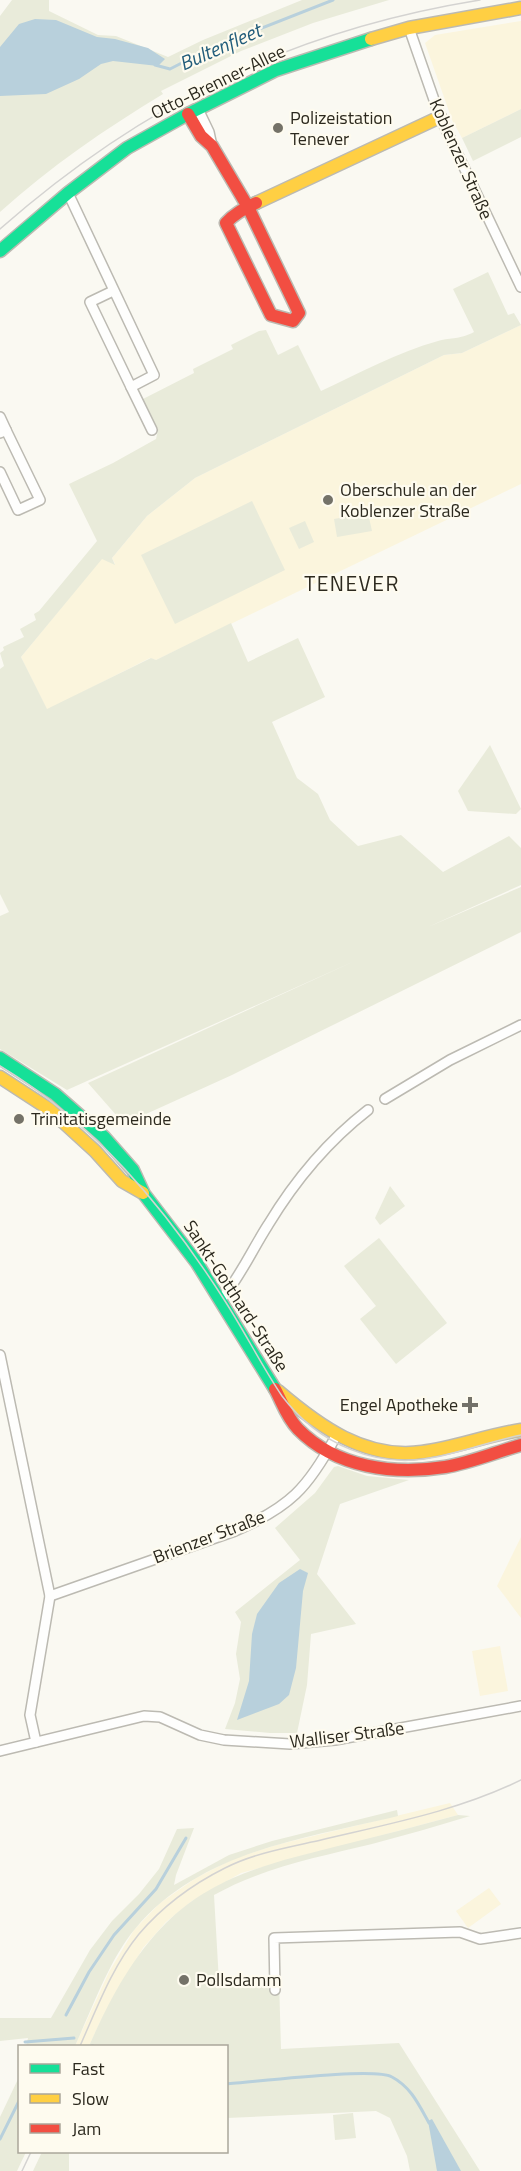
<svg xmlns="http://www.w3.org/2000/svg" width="521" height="2171" font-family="'Titillium Web',sans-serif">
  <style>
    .built { fill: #fbf5dd }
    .green { fill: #e9ebda }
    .water { fill: #b8d0dc }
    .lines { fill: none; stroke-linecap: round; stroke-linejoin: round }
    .stream { stroke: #b8d0dc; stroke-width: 3 }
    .street-casing { stroke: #bcbab2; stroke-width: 12 }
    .fast-casing { stroke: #bcbab2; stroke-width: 15 }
    .slow-casing { stroke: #bcbab2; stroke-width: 15 }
    .jam-casing { stroke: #bcbab2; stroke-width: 15 }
    .street { stroke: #fefefd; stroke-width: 9 }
    .fast { stroke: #16e098; stroke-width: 12 }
    .slow { stroke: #ffcf43; stroke-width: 12 }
    .jam { stroke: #f24e42; stroke-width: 12 }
    .tram { stroke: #d4d3d1; stroke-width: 1.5 }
    .poi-dot { fill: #747268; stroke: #fefbef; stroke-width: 2 }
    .labels { text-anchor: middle; stroke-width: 4.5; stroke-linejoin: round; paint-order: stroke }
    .street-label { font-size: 18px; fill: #2c291e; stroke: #fefbef }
    .poi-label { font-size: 18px; fill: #2c291e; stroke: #fefbef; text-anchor: start }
    .water-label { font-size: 20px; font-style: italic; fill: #225d7b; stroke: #fefbef }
    .quarter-label { font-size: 21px; letter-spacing: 1.5px; fill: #2c291e; stroke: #fefbef }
  </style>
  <rect width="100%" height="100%" fill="#faf9f2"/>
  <g class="built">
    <path d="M521 21V109L462 138 452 120 425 43 435 35Z"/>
    <path d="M521 325V484L156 660 150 658 47 710 21 657 102 558 115 564 112 558 147 516 195 478 444 355 462 353Z"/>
    <path d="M521 1537V1618L497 1586Z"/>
    <path d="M500 1646 508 1691 480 1696 472 1651Z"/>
    <path d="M450 1803 458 1815 241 1873 192 1901 166 1922 143 1948 100 2022 89 2046H75L109 1972 134 1930 160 1903 196 1878 235 1858 280 1844Z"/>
    <path d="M489 1888 501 1904 468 1928 456 1911Z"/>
  </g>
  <g class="green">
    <path d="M12 0H49V11L98 35 116 36 168 57 203 40 302 0H389L313 23 241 51 161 91 163 94C105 129 50 167 0 212V16Z"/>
    <path d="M521 109V137L473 161 462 138Z"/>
    <path d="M488 272 508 315 514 313 521 325 462 353 444 355 195 478 147 516 112 558 115 565 102 559 21 657 47 709 151 658 156 660 231 623 248 662 298 638 325 697 272 722 297 778 318 794 330 820 358 846 401 835 443 872 509 836 521 848V885L428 927 521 887V932L232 1075 124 1124 88 1083 357 960 67 1090 0 1049V916L9 912 0 894V669L4 666 0 653 4 650 3 647 24 637 20 629 36 620 34 614 39 611 97 541 69 484 113 463 156 439 158 430 143 399 194 373 193 369 233 349 231 345 259 331 266 330 278 355 298 345 321 391C359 373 398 352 438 341 453 337 458 340 474 332L453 289Z"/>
    <path d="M252 501 285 570 175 624 141 555Z"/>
    <path d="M368 513 372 531 337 537 334 519Z"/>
    <path d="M305 521 314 542 299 549 289 528Z"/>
    <path d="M490 745 521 809 516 814 468 811 458 791Z"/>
    <path d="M390 1186 405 1206 380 1225 375 1218Z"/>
    <path d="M379 1238 447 1323 396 1364 360 1319 376 1306 344 1266Z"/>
    <path d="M338 1466 367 1476 409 1480 340 1504 317 1574 356 1624 311 1634 307 1685 297 1733H270L225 1729 235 1703 240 1679 236 1654 241 1622 235 1612 300 1560 275 1528 315 1493 334 1467Z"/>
    <path d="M397 1810 398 1816 390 1818C300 1839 198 1853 135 1929 109 1960 92 2009 75 2046H26L28 2038 0 2041V2018H51L90 1950 112 1921 139 1894 159 1869 177 1829 194 1828 176 1875 174 1885 229 1855 272 1841Z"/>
    <path d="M458 1815 470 1816C438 1826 405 1835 372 1844 318 1857 262 1868 214 1895L219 1982 279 1979 281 2049 399 2043 480 2171H410L407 2156 390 2118 376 2111 227 2118 226 2046H89C108 2003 131 1958 166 1923 214 1875 275 1862 338 1846 378 1836 418 1826 458 1815Z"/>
    <path d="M19 2077 20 2152H26L17 2171H0V2117Z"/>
    <path d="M353 2113 356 2138 335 2140 333 2115Z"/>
    <path d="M42 2152H69V2171H33Z"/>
  </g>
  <g class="water">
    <path d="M35 19 56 20 97 37 115 39 148 48 165 59 158 66 113 61 101 64 79 79 46 94 0 96V47L19 24Z"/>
    <path d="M300 1569 308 1573 303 1591 296 1668 289 1695 279 1704 237 1720 249 1681 252 1634 257 1614 279 1583Z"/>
    <path d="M432 2119 461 2171H437L428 2121Z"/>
  </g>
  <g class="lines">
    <g class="stream">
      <path d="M155 65 170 69 209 49 333 0"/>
      <path d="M66 2015 89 1972 114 1935 156 1889 186 1838"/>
      <path d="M25 2042 74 2038"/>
      <path d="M92 2046H93"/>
      <path d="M226 2084C255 2082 374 2067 392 2077 411 2087 419 2105 429 2123"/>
      <path d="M0 2139 20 2099"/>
    </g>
    <g class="street-casing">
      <g id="street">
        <path d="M409 28 440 117 521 287"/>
        <path d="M198 109 209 132 212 146"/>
        <path d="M68 193 154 375 131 387 90 302 113 291"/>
        <path d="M131 387 152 430"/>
        <path d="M0 417 6 430"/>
        <path d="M0 433 6 430 40 500 18 510 0 472"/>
        <path d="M385 1099 450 1060 521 1025"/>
        <path d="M221 1300C240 1277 252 1250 268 1225 294 1182 328 1141 368 1110"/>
        <path d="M0 1355 50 1596 30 1715 36 1742"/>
        <path d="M50 1596 235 1531C290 1507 308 1488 336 1436"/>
        <path d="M0 1751 144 1716 160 1717 200 1735 224 1740 290 1744 335 1740 521 1706"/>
        <path d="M275 1990 274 1938 460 1932 480 1939 521 1933"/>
      </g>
    </g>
    <g class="fast-casing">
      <g id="fast">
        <path d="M0 251 68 193 127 148 188 114 276 70 371 39"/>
        <path d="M0 1058 55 1094 104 1137 133 1170 144 1194 197 1263 275 1389"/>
      </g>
    </g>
    <g class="slow-casing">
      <g id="slow">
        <path d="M371 39 409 28 521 8"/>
        <path d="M256 203 440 117"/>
        <path d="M0 1077 49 1109 95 1151 122 1181 143 1193"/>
        <path d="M278 1391C319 1426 365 1460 422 1452 455 1448 487 1435 521 1430"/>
      </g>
    </g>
    <g class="jam-casing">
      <g id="jam">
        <path d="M188 114 201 136 212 146 248 207 299 313 293 321 271 315 226 223C235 213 244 209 256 203"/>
        <path d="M275 1389C282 1402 287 1418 298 1429 336 1468 394 1475 445 1467 470 1463 496 1452 521 1445"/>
      </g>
    </g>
    <use href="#street" class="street"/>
    <use href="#fast" class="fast"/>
    <use href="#slow" class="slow"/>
    <use href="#jam" class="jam"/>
    <g class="tram">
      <path d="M0 229C142 104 293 30 480 0"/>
      <path d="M0 1066C94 1123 164 1206 223 1298 244 1330 261 1365 282 1396 318 1444 377 1470 436 1457 465 1451 492 1441 521 1435"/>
      <path d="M80 2046C97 2008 112 1967 139 1934 162 1907 193 1884 225 1868 254 1853 290 1847 321 1840 388 1824 458 1811 521 1780"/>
      <path d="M22 2171 31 2152"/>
    </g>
  </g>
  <g class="poi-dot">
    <circle cx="278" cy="128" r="6"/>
    <circle cx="328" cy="500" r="6"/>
    <circle cx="19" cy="1119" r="6"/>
    <path d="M467 1396h6v6h6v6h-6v6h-6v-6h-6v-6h6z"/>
    <circle cx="184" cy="1980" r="6"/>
  </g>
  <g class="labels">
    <g class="street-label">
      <text transform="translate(218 82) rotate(-26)" y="6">Otto-Brenner-Allee</text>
      <text transform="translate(461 159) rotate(66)" y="6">Koblenzer Straße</text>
      <text transform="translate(236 1296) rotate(57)" y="6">Sankt-Gotthard-Straße</text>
      <text transform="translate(209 1537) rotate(-21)" y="6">Brienzer Straße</text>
      <text transform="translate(347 1735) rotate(-7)" y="6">Walliser Straße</text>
    </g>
    <g class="poi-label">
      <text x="290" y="124">Polizeistation<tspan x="290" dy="21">Tenever</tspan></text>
      <text x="340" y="496">Oberschule an der<tspan x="340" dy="21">Koblenzer Straße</tspan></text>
      <text x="31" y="1125">Trinitatisgemeinde</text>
      <text x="458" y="1411" text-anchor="end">Engel Apotheke</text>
      <text x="196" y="1986">Pollsdamm</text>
    </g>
    <g class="water-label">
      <text transform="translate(220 47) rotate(-24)" y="7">Bultenfleet</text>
    </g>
    <g class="quarter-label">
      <text x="352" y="591">TENEVER</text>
    </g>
  </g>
  <rect x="18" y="2045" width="210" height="108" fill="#fefbef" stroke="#aaa79b" stroke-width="1.5"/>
  <rect x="30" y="2064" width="30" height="9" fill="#16e098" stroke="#aaa79b" stroke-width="1.5"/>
  <text x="72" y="2075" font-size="18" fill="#2c291e">Fast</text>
  <rect x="30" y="2094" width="30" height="9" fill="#ffcf43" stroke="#aaa79b" stroke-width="1.5"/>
  <text x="72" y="2105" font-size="18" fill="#2c291e">Slow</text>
  <rect x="30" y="2124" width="30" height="9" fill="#f24e42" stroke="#aaa79b" stroke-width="1.5"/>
  <text x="72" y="2135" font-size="18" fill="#2c291e">Jam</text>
</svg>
